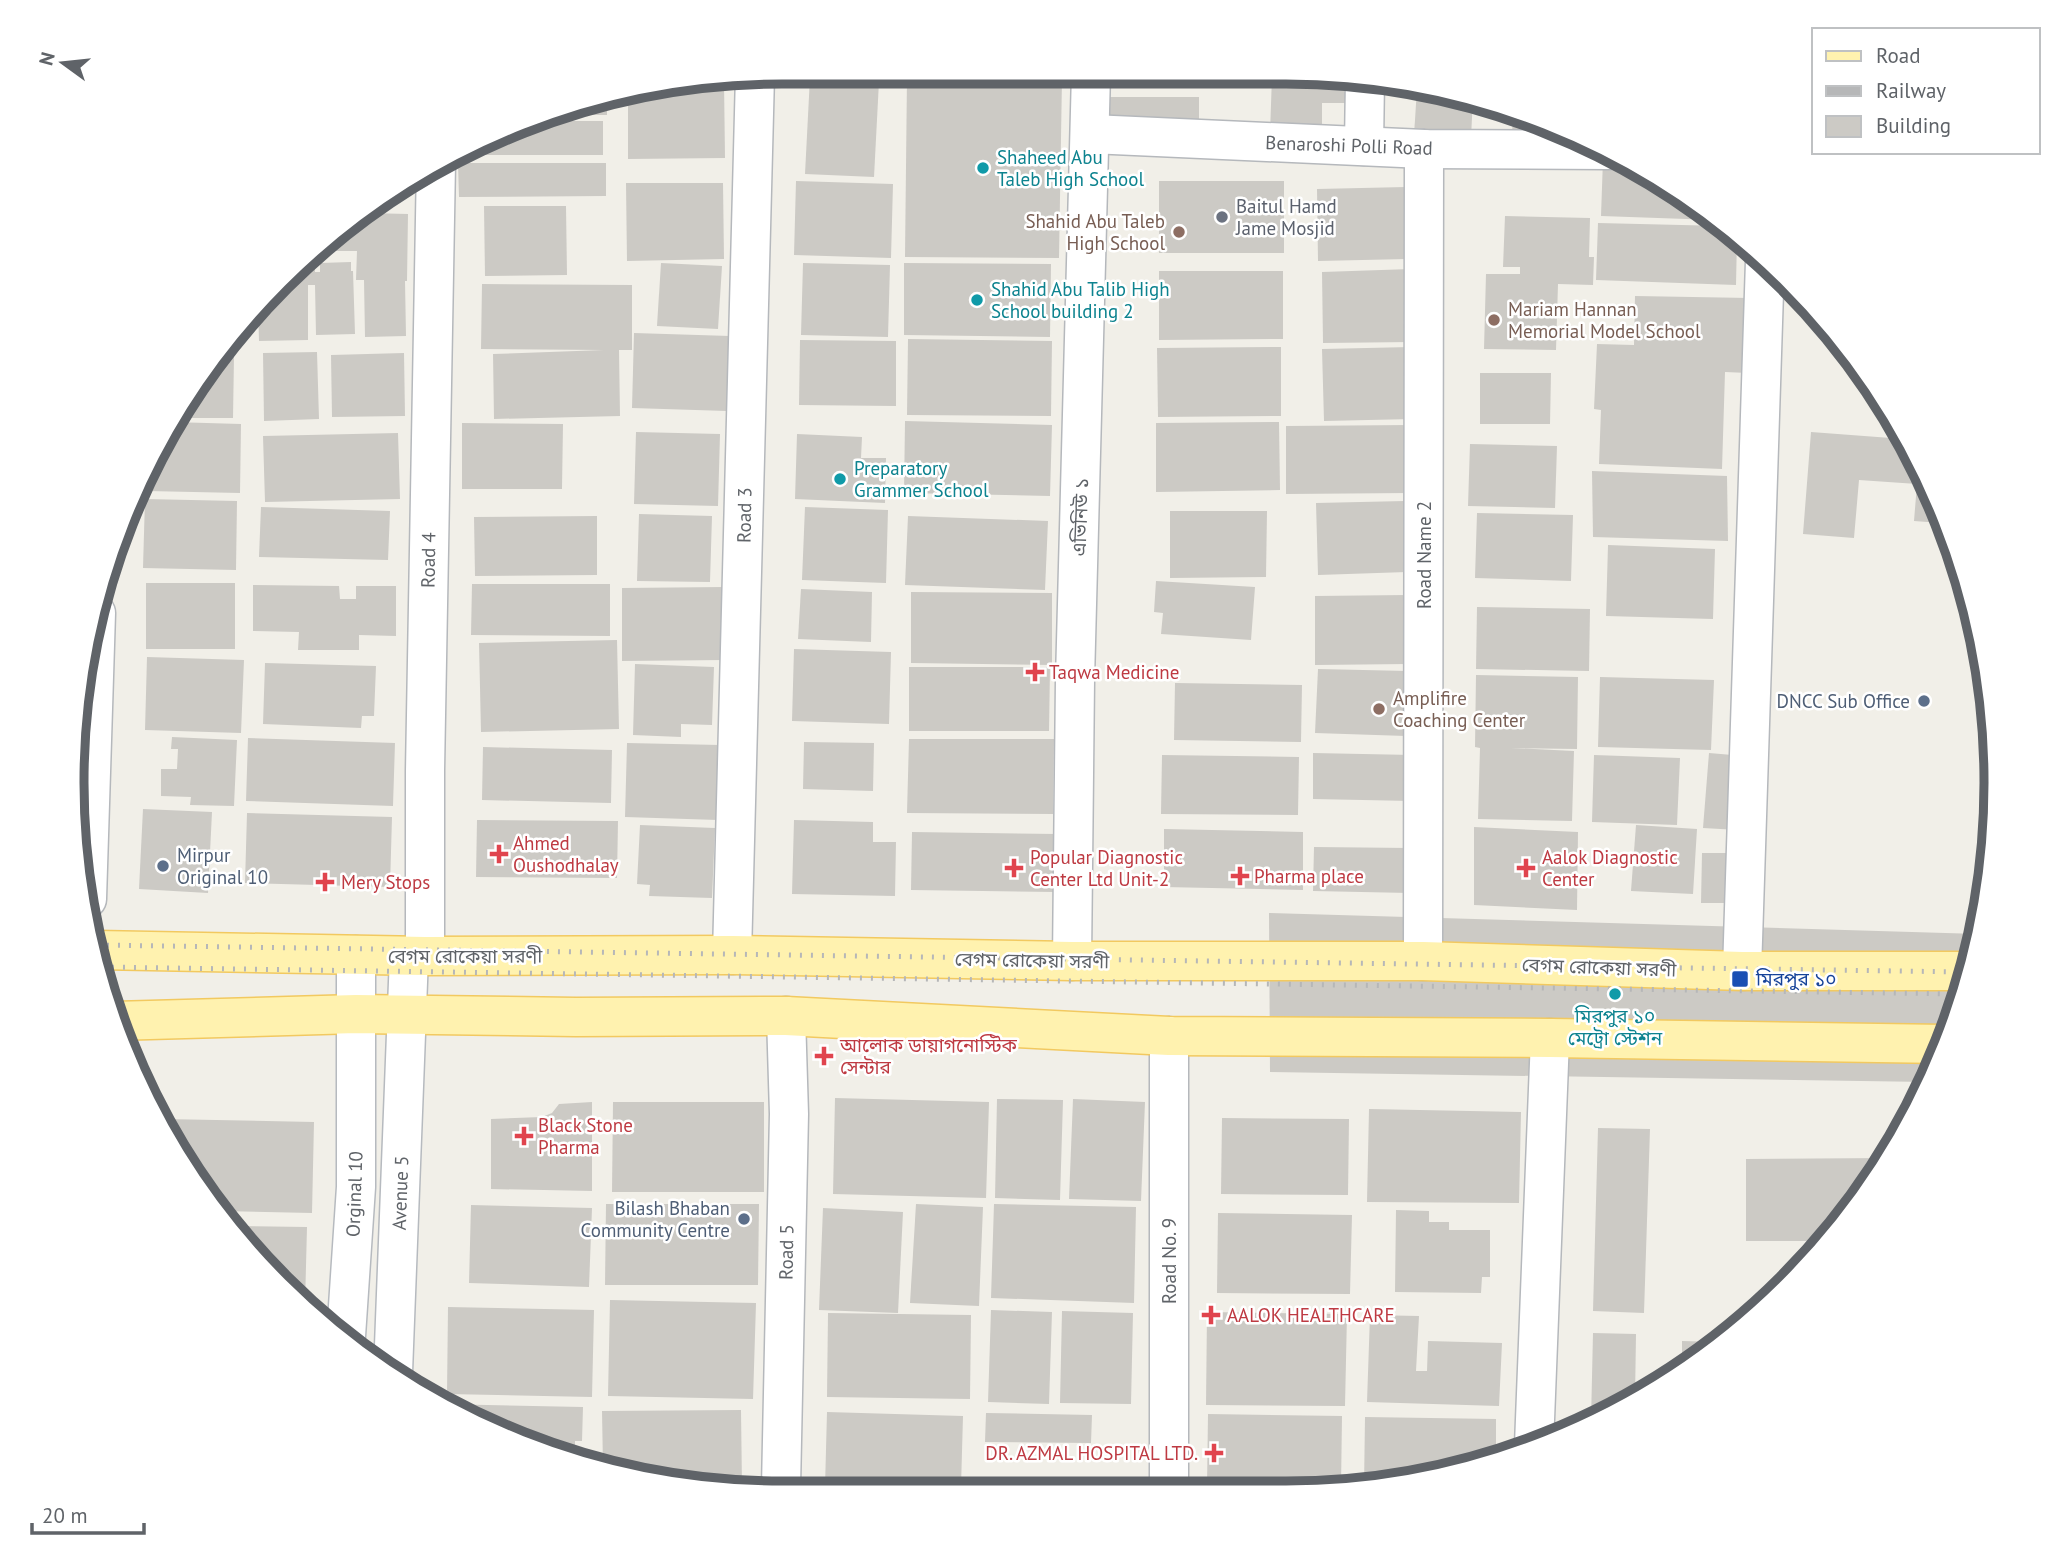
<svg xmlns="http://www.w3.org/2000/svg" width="2068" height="1565" font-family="'PT Sans','Noto Sans Bengali',sans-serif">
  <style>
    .building { fill: #cccac5 }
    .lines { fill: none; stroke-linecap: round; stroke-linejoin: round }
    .street-casing { stroke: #b5b8bc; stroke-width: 41 }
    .secondary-casing { stroke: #b6babf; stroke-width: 41 }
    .primary-casing { stroke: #f2c960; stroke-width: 41 }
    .street { stroke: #fff; stroke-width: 38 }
    .secondary { stroke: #fff; stroke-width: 38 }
    .primary { stroke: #fff2af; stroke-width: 38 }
    .rail { stroke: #b6b7b8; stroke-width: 5; stroke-dasharray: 2 9; stroke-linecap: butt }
    .culture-dot { fill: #0f9aa8; stroke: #fff; stroke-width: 2.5 }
    .worship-dot { fill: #6b7280; stroke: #fff; stroke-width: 2.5 }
    .education-dot { fill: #8d6e63; stroke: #fff; stroke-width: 2.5 }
    .health-dot { fill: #e0444e; stroke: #fff; stroke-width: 2.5 }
    .service-dot { fill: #5c6f8a; stroke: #fff; stroke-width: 2.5 }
    .transit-dot { fill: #1a4fb4; stroke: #fff; stroke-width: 2.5 }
    .labels { text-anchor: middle; stroke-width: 5; stroke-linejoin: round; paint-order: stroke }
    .street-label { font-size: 19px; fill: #5f6368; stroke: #fff }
    .culture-label { font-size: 19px; fill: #0d838f; stroke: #fff; text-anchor: start }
    .worship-label { font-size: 19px; fill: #5b616d; stroke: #fff; text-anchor: start }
    .education-label { font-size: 19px; fill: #785e54; stroke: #fff; text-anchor: start }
    .health-label { font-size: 19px; fill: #be3a42; stroke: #fff; text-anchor: start }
    .service-label { font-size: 19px; fill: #4e5e75; stroke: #fff; text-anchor: end }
    .transit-label { font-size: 19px; fill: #164399; stroke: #fff; text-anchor: start }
    .rim { fill: none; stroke: #5f6368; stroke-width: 9 }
  </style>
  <rect width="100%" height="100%" fill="#f1efe8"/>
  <g class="building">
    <rect x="1161" y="73" width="89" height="11"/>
    <path d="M1272 76 1359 79 1358 103H1322V134L1270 133Z"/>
    <path d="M810 77 879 81 874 177 805 174Z"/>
    <path d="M907 77 1062 78 1059 258 905 257Z"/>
    <path d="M715 81H724L725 158 628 159V92Z"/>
    <path d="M1417 89 1473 97 1471 138 1414 135Z"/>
    <path d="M607 95V115H553L598 96Z"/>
    <rect x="1110" y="97" width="89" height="28"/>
    <path d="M1513 112 1579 137 1512 136Z"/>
    <path d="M537 121H603V155H456Z"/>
    <path d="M1603 159H1625L1681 192 1715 220 1601 216Z"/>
    <path d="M458 163H606V196L459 197Z"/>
    <path d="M411 179V196L389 197 406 183Z"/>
    <path d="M796 181 893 184 891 258 794 255Z"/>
    <rect x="1159" y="181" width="125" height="72"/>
    <path d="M626 183H723L724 259 627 261Z"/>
    <path d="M1406 187 1407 259 1318 261 1317 189Z"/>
    <path d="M484 206H566L567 275 485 276Z"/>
    <path d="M367 213 408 214 407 281H405L406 336 365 337 364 280H356L357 251H318Z"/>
    <path d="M1505 216 1590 218 1589 257H1594L1593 285 1558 284 1556 350 1484 349 1486 274H1520V267H1503Z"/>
    <path d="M1598 223 1723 226 1737 238 1736 285 1596 280Z"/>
    <path d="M310 257H315V272H320V263L351 262V271H353L355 334 316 335 315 285H308V340L259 341 258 306 280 280Z"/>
    <path d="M661 263 722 266 718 329 657 326Z"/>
    <path d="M803 263 890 265 888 337 801 335Z"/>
    <path d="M904 263 1051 264 1050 337 904 335Z"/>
    <path d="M1411 269 1412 342 1323 343 1322 272Z"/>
    <path d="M1159 271H1283V339L1159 340Z"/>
    <path d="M482 284 632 285V350H619L620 416 494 419 493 354 604 350 481 349Z"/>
    <path d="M1635 296 1750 298 1748 373 1725 372 1722 469 1599 464 1601 410 1594 409 1597 344 1634 345Z"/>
    <path d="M634 333 730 336 727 411 632 408Z"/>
    <path d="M908 339 1052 341 1051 416 907 415Z"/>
    <path d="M800 340 896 341V406L799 405Z"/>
    <path d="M1281 347V416L1158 417 1157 348Z"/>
    <path d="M1411 347 1413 419 1324 421 1322 349Z"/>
    <path d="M317 352 319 419 264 421 263 353Z"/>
    <path d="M404 353 405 416 332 417 331 355Z"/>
    <path d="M218 356H234L233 418H174L192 387Z"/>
    <path d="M1480 373H1551L1550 424H1480Z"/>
    <path d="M905 421 1052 425 1050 496 904 493Z"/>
    <path d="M172 422 241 424 240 493 147 491V464Z"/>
    <path d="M1279 422 1280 490 1156 492V423Z"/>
    <path d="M462 423 563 424 562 489H462Z"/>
    <path d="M1410 425V493L1286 494V426Z"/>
    <path d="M636 432 720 434 718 506 634 504Z"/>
    <path d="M1811 432 1904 439 1942 509 1941 523 1914 521 1917 484 1859 480 1854 538 1803 534Z"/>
    <path d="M398 433 400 499 265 502 263 436Z"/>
    <path d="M797 434 862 437 861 458H886L885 503 795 499Z"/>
    <path d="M1470 444 1557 446 1555 508 1468 506Z"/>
    <path d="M1592 471 1727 476 1728 541 1593 537Z"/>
    <path d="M145 499 237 501 236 570 143 568Z"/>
    <path d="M1405 501 1407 572 1318 575 1316 503Z"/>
    <path d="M261 507 390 511 388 560 259 557Z"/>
    <path d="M805 507 888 510 886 583 802 580Z"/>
    <path d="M1170 511H1267L1266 577 1170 578Z"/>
    <path d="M1477 513 1573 515 1571 581 1475 578Z"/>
    <path d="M639 514 712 516 710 582 637 581Z"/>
    <path d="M597 516V575L475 576 474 517Z"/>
    <path d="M908 516 1048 521 1045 590 905 585Z"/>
    <path d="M1608 545 1715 549 1713 619 1606 616Z"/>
    <path d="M1156 581 1255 587 1251 640 1161 634 1163 613 1154 612Z"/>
    <rect x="146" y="583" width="89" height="66"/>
    <path d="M472 584H610V636L471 635Z"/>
    <path d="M253 585 339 586 340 599H356V586H396V636L359 635V650H298L299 632 253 631Z"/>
    <path d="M724 587 725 660 622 661V588Z"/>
    <path d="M801 589 872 592 871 642 798 639Z"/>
    <path d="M911 592 1052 593V665L911 663Z"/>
    <path d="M1407 595 1408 664 1315 665V596Z"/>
    <path d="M1477 607 1590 609 1589 671 1476 669Z"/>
    <path d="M617 640 619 729 481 732 479 643Z"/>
    <path d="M794 649 891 652 889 724 792 721Z"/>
    <path d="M147 657 244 660 241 733 145 730Z"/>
    <path d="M265 663 376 666 374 716H362L361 728 263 724Z"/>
    <path d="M635 664 714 667 712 725 681 724V737L633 735Z"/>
    <path d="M909 667H1050L1049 731H909Z"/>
    <path d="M1318 669 1408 671 1406 736 1315 733Z"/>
    <path d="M1476 675 1578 677 1577 749 1511 748 1574 751 1572 821 1478 819 1480 748 1475 747Z"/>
    <path d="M1600 677 1714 680 1711 750 1598 747Z"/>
    <path d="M1175 683 1302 685 1301 742 1174 740Z"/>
    <path d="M172 737 237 740 234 806 190 805 191 797 161 796V769H177L178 749H171Z"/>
    <path d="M248 738 395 743 393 806 246 801Z"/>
    <path d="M909 739H1054L1053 814 907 813Z"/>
    <path d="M804 742 874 743 873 791 803 789Z"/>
    <path d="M627 743 720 745 718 820 625 817Z"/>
    <path d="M483 747 612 750 611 803 482 800Z"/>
    <path d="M1313 753 1413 755 1412 801 1313 799Z"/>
    <path d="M1709 753 1744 756 1738 830 1703 828Z"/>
    <path d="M1162 755 1299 757 1298 815 1161 814Z"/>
    <path d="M1594 755 1680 758 1677 825 1592 822Z"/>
    <path d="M143 809 212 812 208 893 139 889Z"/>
    <path d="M247 813 392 817 390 887 245 883Z"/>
    <path d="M477 820 618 821 617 878 476 877Z"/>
    <path d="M794 820 873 822V842H896L895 896 792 894Z"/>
    <path d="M640 825 715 828 712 898 649 896 650 885 637 884Z"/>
    <path d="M1636 825 1697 829 1693 894 1631 891Z"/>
    <path d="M1474 827 1578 832 1577 910 1474 905Z"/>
    <path d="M1164 829 1303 832V890L1164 887Z"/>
    <path d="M912 832 1057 834 1055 892 911 890Z"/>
    <path d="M1314 847 1410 848V893L1313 891Z"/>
    <path d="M1702 853H1735L1733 903H1701Z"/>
    <path d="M1269 913 1979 934 1942 1054 1928 1082 1270 1072Z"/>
    <path d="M835 1098 989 1102 986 1198 833 1194Z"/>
    <path d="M997 1099 1063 1100 1060 1200 995 1198Z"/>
    <path d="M1073 1099 1145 1102 1141 1201 1069 1199Z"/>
    <path d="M592 1102V1191L491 1189V1119L542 1117 552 1113 559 1104Z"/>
    <path d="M613 1102H764V1192H612Z"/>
    <path d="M1369 1109 1521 1112 1519 1203 1367 1202Z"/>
    <path d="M1222 1118 1349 1119 1348 1195 1221 1194Z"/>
    <path d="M163 1119 314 1122 312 1213 219 1211 192 1178Z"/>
    <path d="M1598 1128 1650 1129 1644 1313 1593 1311Z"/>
    <path d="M1887 1158 1877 1177 1824 1241H1746V1159Z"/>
    <path d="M606 1204H759L758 1285H605Z"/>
    <path d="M916 1204 983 1207 979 1306 910 1303Z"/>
    <path d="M994 1204 1136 1207 1134 1303 991 1298Z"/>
    <path d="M471 1205 592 1208 589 1287 469 1283Z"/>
    <path d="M823 1208 903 1212 898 1313 819 1310Z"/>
    <path d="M1396 1210 1429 1211V1222H1449V1230H1490V1277H1482L1481 1293 1395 1292Z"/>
    <path d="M1218 1213 1352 1215 1350 1294 1217 1293Z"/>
    <path d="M231 1226 307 1227 305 1305 280 1285Z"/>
    <path d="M610 1300 756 1303 753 1399 608 1396Z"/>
    <path d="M448 1307 594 1310 592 1397 447 1394Z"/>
    <path d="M991 1310 1052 1312 1049 1404 988 1402Z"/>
    <path d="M1062 1311 1133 1313 1131 1404 1060 1403Z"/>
    <path d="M1207 1312 1347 1314 1345 1406 1206 1405Z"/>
    <path d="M828 1313 971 1315 970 1399 827 1397Z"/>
    <path d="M1370 1315 1419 1316 1416 1371H1427L1428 1341 1502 1343 1499 1406 1367 1402Z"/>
    <path d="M1593 1333 1636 1334 1635 1398 1591 1421Z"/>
    <path d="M1682 1341 1719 1342 1682 1373Z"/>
    <path d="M441 1404 583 1407 582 1441H575V1460L554 1455Z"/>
    <path d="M741 1410 742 1487H690L603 1467 602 1411Z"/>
    <path d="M827 1412 963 1416 961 1487H825Z"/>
    <path d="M986 1413 1092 1415 1091 1443 985 1442Z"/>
    <path d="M1208 1414 1342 1416 1341 1487H1207Z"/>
    <path d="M1365 1417 1496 1419V1456L1378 1487H1364Z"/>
  </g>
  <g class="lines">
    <g class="street-casing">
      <g id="street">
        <path d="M1091 134 1424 149 1608 150"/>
        <path d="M1364 146 1365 79"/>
        <path d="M87 899 96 613"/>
        <path d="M732 955 755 75"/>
        <path d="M425 956V771L436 163"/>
        <path d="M1072 961 1075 680 1091 73"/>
        <path d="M1423 961 1424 149"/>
        <path d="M1742 971 1765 261"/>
        <path d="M1534 1445 1550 1038"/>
        <path d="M781 1487 789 1114 786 1016"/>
        <path d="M1169 1487V1036"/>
      </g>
    </g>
    <g class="secondary-casing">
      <g id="secondary">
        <path d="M346 1336 356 1187V955"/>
        <path d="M393 1372 409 956"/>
      </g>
    </g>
    <g class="primary-casing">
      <g id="primary">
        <path d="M97 950 425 956 732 955 1072 961H1423L1742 971H1967"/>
        <path d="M114 1021 356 1014 576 1017 786 1016 1169 1036 1550 1038 1945 1044"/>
      </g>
    </g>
    <use href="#street" class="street"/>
    <use href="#secondary" class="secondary"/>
    <use href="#primary" class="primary"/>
    <g class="rail">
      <path d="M96 945 1967 972"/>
      <path d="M101 967 1961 994"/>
    </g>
  </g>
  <g class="culture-dot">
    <circle cx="983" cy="168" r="7"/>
    <circle cx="977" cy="300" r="7"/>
    <circle cx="840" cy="479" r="7"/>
    <circle cx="1615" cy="994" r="7"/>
  </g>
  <circle class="worship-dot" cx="1222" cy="217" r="7"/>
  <g class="education-dot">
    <circle cx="1179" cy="232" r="7"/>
    <circle cx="1494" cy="320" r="7"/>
    <circle cx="1379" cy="709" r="7"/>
  </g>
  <g class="health-dot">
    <path d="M1031.5 661.5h7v7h7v7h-7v7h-7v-7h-7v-7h7z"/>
    <path d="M495.5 843.5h7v7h7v7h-7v7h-7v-7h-7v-7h7z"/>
    <path d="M1010.5 857.5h7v7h7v7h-7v7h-7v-7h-7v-7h7z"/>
    <path d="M1522.5 857.5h7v7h7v7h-7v7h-7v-7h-7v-7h7z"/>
    <path d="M1236.5 865.5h7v7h7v7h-7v7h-7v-7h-7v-7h7z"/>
    <path d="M321.5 871.5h7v7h7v7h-7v7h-7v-7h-7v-7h7z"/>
    <path d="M820.5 1045.5h7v7h7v7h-7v7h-7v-7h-7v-7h7z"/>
    <path d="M520.5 1125.5h7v7h7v7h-7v7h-7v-7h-7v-7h7z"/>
    <path d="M1207.5 1304.5h7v7h7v7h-7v7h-7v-7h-7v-7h7z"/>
    <path d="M1210.5 1442.5h7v7h7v7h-7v7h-7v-7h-7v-7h7z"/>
  </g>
  <g class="service-dot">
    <circle cx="1924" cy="701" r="7"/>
    <circle cx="163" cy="866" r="7"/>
    <circle cx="744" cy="1219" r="7"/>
  </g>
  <rect class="transit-dot" x="1731" y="970" width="18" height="18" rx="3.5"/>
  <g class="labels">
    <g class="street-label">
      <text transform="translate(1349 145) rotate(2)" y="7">Benaroshi Polli Road</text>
      <text transform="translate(744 515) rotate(-89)" y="7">Road 3</text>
      <text transform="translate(1080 517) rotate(-88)" y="7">এভিনিউ ১</text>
      <text transform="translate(1424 555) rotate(-90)" y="7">Road Name 2</text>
      <text transform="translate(428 560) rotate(-89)" y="7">Road 4</text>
      <text x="465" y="963">বেগম রোকেয়া সরণী</text>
      <text transform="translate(1032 960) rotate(1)" y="7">বেগম রোকেয়া সরণী</text>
      <text transform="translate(1599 967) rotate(2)" y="7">বেগম রোকেয়া সরণী</text>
      <text transform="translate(400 1193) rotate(-88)" y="7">Avenue 5</text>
      <text transform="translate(354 1194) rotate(-88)" y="7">Orginal 10</text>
      <text transform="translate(786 1252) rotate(-89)" y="7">Road 5</text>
      <text transform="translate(1169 1261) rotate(-90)" y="7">Road No. 9</text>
    </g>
    <g class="culture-label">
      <text x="997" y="164">Shaheed Abu<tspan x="997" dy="22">Taleb High School</tspan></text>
      <text x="991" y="296">Shahid Abu Talib High<tspan x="991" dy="22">School building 2</tspan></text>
      <text x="854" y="475">Preparatory<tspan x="854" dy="22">Grammer School</tspan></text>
      <text x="1615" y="1023" text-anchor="middle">মিরপুর ১০<tspan x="1615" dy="22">মেট্রো স্টেশন</tspan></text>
    </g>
    <g class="worship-label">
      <text x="1236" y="213">Baitul Hamd<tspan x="1236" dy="22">Jame Mosjid</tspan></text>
    </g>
    <g class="education-label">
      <text x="1165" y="228" text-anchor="end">Shahid Abu Taleb<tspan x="1165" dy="22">High School</tspan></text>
      <text x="1508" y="316">Mariam Hannan<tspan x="1508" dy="22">Memorial Model School</tspan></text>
      <text x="1393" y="705">Amplifire<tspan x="1393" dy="22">Coaching Center</tspan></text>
    </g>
    <g class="health-label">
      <text x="1049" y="679">Taqwa Medicine</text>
      <text x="513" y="850">Ahmed<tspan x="513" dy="22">Oushodhalay</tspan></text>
      <text x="1030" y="864">Popular Diagnostic<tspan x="1030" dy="22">Center Ltd Unit-2</tspan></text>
      <text x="1542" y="864">Aalok Diagnostic<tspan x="1542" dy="22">Center</tspan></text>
      <text x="1254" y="883">Pharma place</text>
      <text x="341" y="889">Mery Stops</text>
      <text x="840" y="1052">আলোক ডায়াগনোস্টিক<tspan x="840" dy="22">সেন্টার</tspan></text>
      <text x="538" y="1132">Black Stone<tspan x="538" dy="22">Pharma</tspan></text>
      <text x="1227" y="1322">AALOK HEALTHCARE</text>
      <text x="1198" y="1460" text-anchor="end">DR. AZMAL HOSPITAL LTD.</text>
    </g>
    <g class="service-label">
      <text x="1910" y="708">DNCC Sub Office</text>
      <text x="177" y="862" text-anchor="start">Mirpur<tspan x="177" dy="22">Original 10</tspan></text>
      <text x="730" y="1215">Bilash Bhaban<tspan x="730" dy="22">Community Centre</tspan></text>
    </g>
    <g class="transit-label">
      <text x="1756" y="986">মিরপুর ১০</text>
    </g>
  </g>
  <path d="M0 0H2068V1565H0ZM782 84H1286A698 698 0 0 1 1984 782V783A698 698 0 0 1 1286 1481H782A698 698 0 0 1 84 783V782A698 698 0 0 1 782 84Z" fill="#fff" fill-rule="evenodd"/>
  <path class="rim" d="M782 84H1286A698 698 0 0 1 1984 782V783A698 698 0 0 1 1286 1481H782A698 698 0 0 1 84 783V782A698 698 0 0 1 782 84Z"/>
  <rect x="1812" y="28" width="228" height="126" fill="#ffffff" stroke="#bfc1c3" stroke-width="2"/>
  <rect x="1826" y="51" width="35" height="10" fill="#fff2af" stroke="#bfc1c3" stroke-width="2"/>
  <text x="1876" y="63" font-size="21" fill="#5f6368">Road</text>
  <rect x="1826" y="86" width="35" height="10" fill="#b6b7b8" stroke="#bfc1c3" stroke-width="2"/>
  <text x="1876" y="98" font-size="21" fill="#5f6368">Railway</text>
  <rect x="1826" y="116" width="35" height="21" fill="#cccac5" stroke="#bfc1c3" stroke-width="2"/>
  <text x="1876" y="133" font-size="21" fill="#5f6368">Building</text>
  <g transform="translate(63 63) rotate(285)" stroke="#ffffff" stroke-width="5" paint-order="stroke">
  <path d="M0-5L12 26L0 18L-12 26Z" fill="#5f6368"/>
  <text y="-10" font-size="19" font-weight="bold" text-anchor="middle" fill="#5f6368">N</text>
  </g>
  <path d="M32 1523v10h112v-10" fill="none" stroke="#5f6368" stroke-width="3.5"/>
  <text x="42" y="1523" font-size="21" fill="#5f6368" stroke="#ffffff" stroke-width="5" paint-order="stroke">20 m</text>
</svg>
